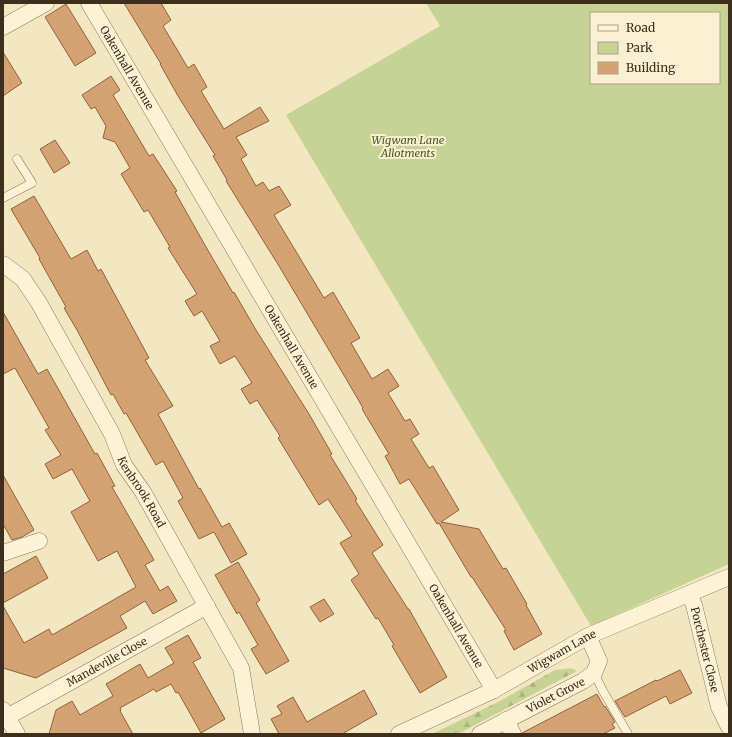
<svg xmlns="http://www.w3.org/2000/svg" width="732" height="737" font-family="Merriweather,serif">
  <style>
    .green { fill: #c7d295; fill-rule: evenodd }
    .forest { fill: url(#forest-firs) }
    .building { fill: #d5a274; stroke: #91623a }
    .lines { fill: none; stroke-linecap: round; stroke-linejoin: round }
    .service-casing { stroke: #8f7857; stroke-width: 9 }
    .minor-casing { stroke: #8f7857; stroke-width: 17 }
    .service { stroke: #fcf3d7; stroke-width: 8 }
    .minor { stroke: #fcf3d7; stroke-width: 16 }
    .labels { text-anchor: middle; stroke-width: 4; stroke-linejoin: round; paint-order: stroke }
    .street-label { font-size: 11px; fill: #3d2e1d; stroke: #f9f0d3 }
    .park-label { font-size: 11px; font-style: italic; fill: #4a5c21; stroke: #f9f0d3 }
  </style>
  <defs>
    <pattern id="forest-firs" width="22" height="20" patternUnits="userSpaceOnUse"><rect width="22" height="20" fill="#c7d295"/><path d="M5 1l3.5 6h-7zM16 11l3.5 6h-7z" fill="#acb580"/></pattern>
  </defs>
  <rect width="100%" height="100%" fill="#f3e7c2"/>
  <path class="green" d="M426 3H729V564L591 626 286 115 440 26ZM591 13H719V83H591Z"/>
  <path class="forest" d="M571 668 577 671 458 734H432L500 701 555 670Z"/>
  <g class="building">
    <path d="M124 3H161L171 20 163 26 188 68 194 64 207 87 201 91 224 129 260 107 269 121 236 137 247 155 241 159 256 186 263 182 269 191 279 186 291 205 274 215 324 298 333 292 360 338 351 343 372 379 388 369 399 386 388 393 405 421 410 419 419 434 411 439 429 468 433 466 459 510 441 522 479 529 503 569 506 568 527 604 526 605 542 634 514 650 504 631 506 630 472 577H471L439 523 437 524 409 479 400 484 385 456 389 454 362 409 363 408 345 377 279 266 226 181 227 180 213 156 215 155 178 96 160 64H161Z"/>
    <path d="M66 4 96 53 75 66 45 17Z"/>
    <path d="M3 52 22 83 3 96Z"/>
    <path d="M111 76 120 90 113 95 149 156 153 154 177 191 175 192 206 247 233 293 234 292 256 330 309 414 332 454 330 455 357 499 355 500 383 545 372 553 408 609H409L447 677 420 693 392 646 394 645 378 618 376 619 351 580 359 574 340 543 352 536 328 499 319 505 278 438 280 436 257 400 250 404 241 389 252 383 235 356 220 364 210 346 220 341 202 311 194 316 185 301 197 294 168 248 170 247 148 210 144 212 121 174 130 168 115 142 103 138 106 126 95 107 91 109 82 95Z"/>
    <path d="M55 140 70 163 54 173 40 149Z"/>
    <path d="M34 196 71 259 87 250 98 271 101 269 149 358 145 360 173 406 158 414 199 489 200 488 222 527 229 523 247 554 231 563 214 532 199 539 178 501 183 498 163 461 156 465 126 413 124 414 113 394 111 395 77 330 64 308 66 307 39 259 40 258 11 209Z"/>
    <path d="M3 312 38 374 47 369 95 454 97 453 115 486 112 487 154 560 145 565 160 591 168 586 177 601 153 614 145 601 120 616 127 628 36 678 3 668V606L24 643 49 629 52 635 136 587 117 551 98 561 71 512 90 501 72 469 53 479 45 464 61 455 45 430 49 428 15 368 3 374Z"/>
    <path d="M3 475 34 530 22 537 12 540 3 524Z"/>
    <path d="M36 556 48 578 3 603V574Z"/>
    <path d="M238 562 260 600 256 603 289 661 266 674 251 649 258 645 239 612 237 614 215 575Z"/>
    <path d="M324 599 334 614 320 622 310 607Z"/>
    <path d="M188 635 201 658 193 662 225 719 201 733 178 692 176 693 171 684 156 692 154 689 120 708 121 710 120 711 133 734H49L56 710 72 701 80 715 113 696 106 684 140 664 148 678 174 663 165 648Z"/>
    <path d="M680 670 692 693 670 704 666 696 625 717 615 701 656 680 657 681Z"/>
    <path d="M364 690 377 714 342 734H279L271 719 282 714 277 706 293 697 307 722Z"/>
    <path d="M597 694 604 707 605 706 615 722 612 724 615 728 603 734H522V733Z"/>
  </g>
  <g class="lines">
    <g class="service-casing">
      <g id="service">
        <path d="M3 198 32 183 17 159"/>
        <path d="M594 673 603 691 628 734"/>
      </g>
    </g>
    <g class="minor-casing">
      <g id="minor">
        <path id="s1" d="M89 3 494 690"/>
        <path d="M3 27 46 3"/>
        <path id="s2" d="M3 264 23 279 39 303 112 434 124 465 143 492 241 668 252 734"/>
        <path d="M3 553 39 541"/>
        <path id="s3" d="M689 594 694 605 719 707 729 727"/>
        <path d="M3 710 17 734"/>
        <path id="s4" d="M7 717 207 606"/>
        <path d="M506 720 513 734"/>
        <path id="s5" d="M399 734 494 690 588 636 729 577"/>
        <path id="s6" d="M480 734 583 681 594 673 599 661 588 636"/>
      </g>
    </g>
    <use href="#service" class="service"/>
    <use href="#minor" class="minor"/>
  </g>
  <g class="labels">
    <g class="street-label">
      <text dy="4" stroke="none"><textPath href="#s1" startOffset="75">Oakenhall Avenue</textPath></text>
      <text dy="4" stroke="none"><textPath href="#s1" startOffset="399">Oakenhall Avenue</textPath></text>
      <text dy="4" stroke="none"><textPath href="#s2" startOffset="269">Kenbrook Road</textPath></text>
      <text dy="4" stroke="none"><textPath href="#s1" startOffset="723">Oakenhall Avenue</textPath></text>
      <text dy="4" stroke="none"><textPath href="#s3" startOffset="58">Porchester Close</textPath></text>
      <text dy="4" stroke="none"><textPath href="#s5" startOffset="183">Wigwam Lane</textPath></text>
      <text dy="4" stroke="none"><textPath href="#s4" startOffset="114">Mandeville Close</textPath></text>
      <text dy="4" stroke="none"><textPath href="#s6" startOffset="85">Violet Grove</textPath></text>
    </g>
    <g class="park-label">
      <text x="408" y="144">Wigwam Lane<tspan x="408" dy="13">Allotments</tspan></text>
    </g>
  </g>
  <rect width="732" height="737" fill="none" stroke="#3d2e1d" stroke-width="8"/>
  <rect x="590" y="12" width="130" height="72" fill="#f9f0d3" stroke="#aea28a"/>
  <rect x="598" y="25" width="20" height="6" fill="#fcf3d7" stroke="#aea28a"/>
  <text x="626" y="32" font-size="12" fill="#3d2e1d">Road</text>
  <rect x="598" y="42" width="20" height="12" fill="#c7d295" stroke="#aea28a"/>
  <text x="626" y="52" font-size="12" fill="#3d2e1d">Park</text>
  <rect x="598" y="62" width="20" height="12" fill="#d5a274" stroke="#aea28a"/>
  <text x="626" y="72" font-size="12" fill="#3d2e1d">Building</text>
</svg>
